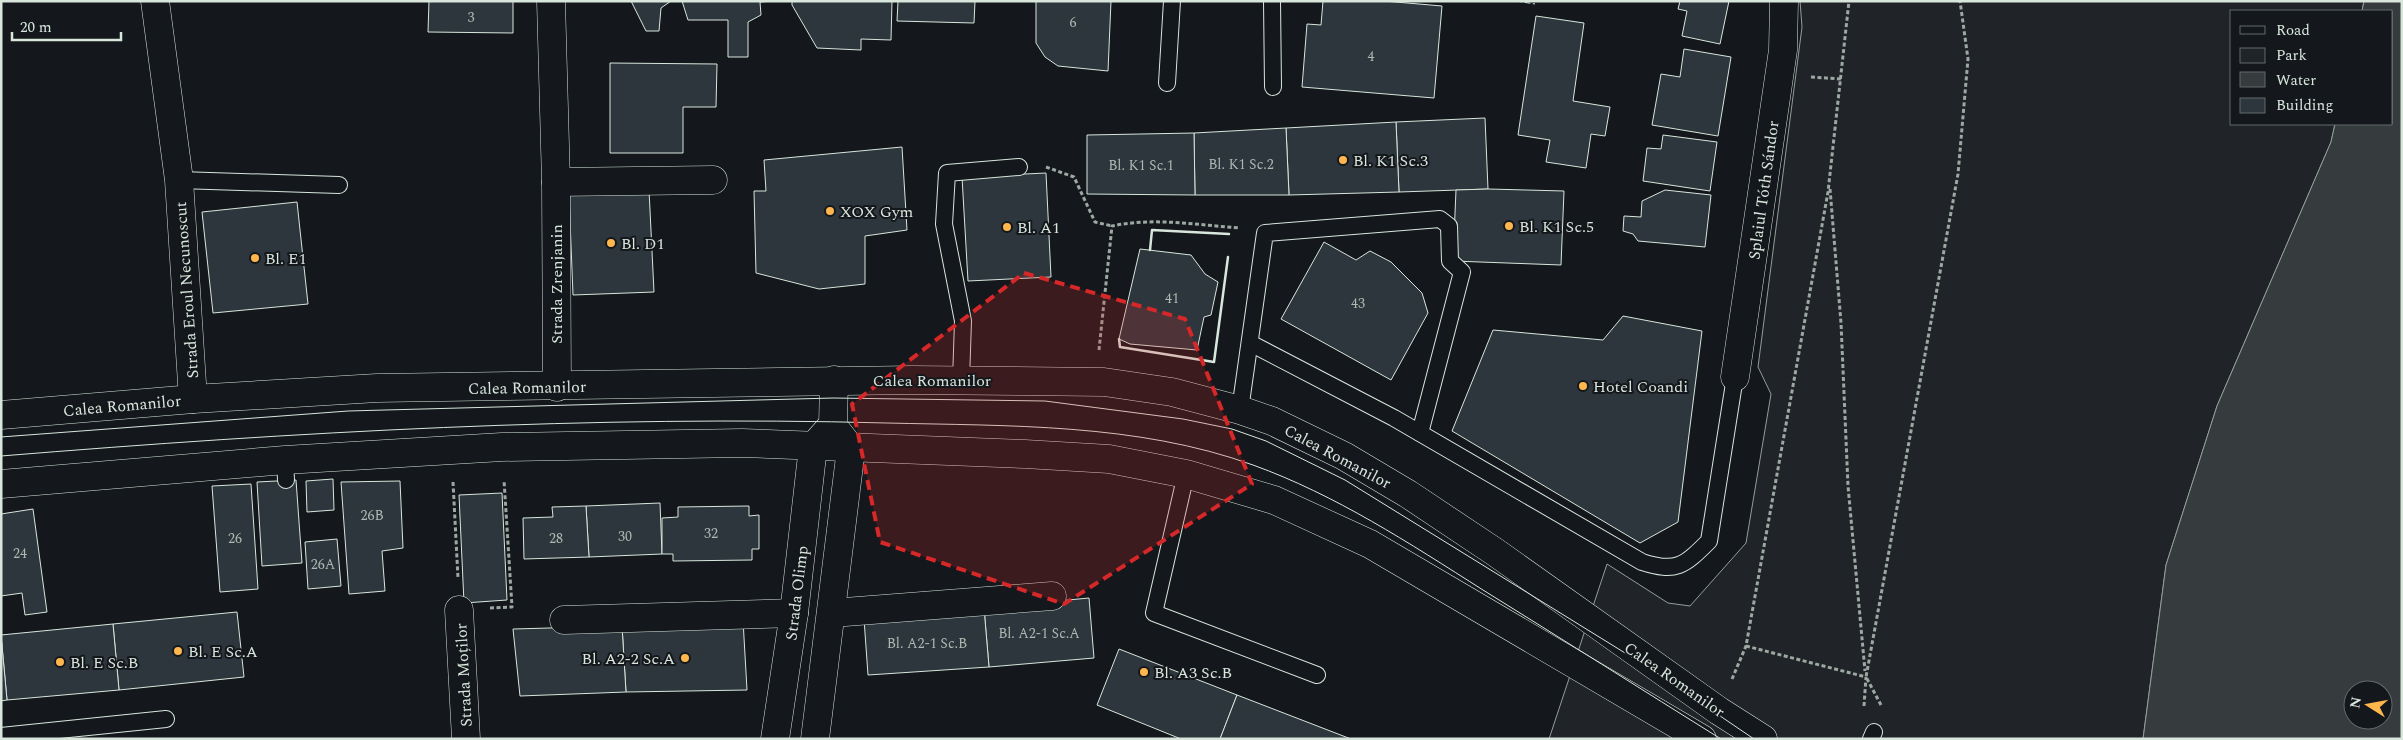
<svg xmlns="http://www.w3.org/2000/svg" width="2403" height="740" font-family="Spectral,serif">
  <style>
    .green { fill: #202428; stroke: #939e99 }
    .water { fill: #363b3e; stroke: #939e99; fill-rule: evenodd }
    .building { fill: #2c363c; stroke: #d8e6dc }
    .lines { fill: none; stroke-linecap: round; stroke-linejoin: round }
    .lane-casing { stroke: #d8e6dc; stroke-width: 18 }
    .street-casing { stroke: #d8e6dc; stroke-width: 29 }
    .primary-casing { stroke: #d8e6dc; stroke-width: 29 }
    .path { stroke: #9da8a2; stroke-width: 3; stroke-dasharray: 4 2.5; stroke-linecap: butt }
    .lane { stroke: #14181c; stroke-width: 16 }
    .street { stroke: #14181c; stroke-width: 28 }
    .primary { stroke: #14181c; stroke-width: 28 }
    .tram { stroke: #d8e6dc; stroke-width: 1 }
    .fence { stroke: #d8e6dc; stroke-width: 1; stroke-dasharray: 6 2.5; stroke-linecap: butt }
    .wall { stroke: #d8e6dc; stroke-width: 2.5 }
    .marked { fill: #d62828; fill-opacity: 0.2; stroke: #d62828; stroke-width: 4; stroke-dasharray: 10 6; stroke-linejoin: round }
    .poi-dot { fill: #ffb74d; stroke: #14181c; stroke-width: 2 }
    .labels { text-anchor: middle; stroke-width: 4; stroke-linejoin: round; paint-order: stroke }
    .number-label { font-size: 14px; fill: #adbab4 }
    .poi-label { font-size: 16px; fill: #d8e6dc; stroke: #14181c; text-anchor: start }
    .street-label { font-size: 16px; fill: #d8e6dc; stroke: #14181c }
  </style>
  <rect width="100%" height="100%" fill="#14181c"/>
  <path class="green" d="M1800 1H2364L2362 11H2232V124H2335L2331 142 2217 406 2166 565 2143 739H1549L1607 564 1668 603 1690 606 1746 543 1771 394 1758 367 1802 27Z"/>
  <path class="water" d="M2364 1H2402V739H2143L2166 565 2217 406 2331 142 2335 124H2392V11H2362ZM2353 690H2383V720H2353Z"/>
  <g class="building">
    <path d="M429 1H513V33L428 32Z"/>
    <path d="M631 1H671L661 8 659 31H646Z"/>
    <path d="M682 1H774L760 2 761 15 748 22V57H728V20H688Z"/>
    <path d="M792 1H892L891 40 861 39V50L817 48 792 5Z"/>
    <path d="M898 1H975L974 23 897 21Z"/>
    <path d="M1036 1H1111L1108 71 1058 66 1045 57 1036 43Z"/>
    <path d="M1323 1H1384L1442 6 1434 98 1302 87 1307 24 1321 25Z"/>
    <path d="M1680 1H1729L1720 44 1682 36 1687 11 1678 9Z"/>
    <path d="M1536 16 1584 23 1573 101 1610 107 1605 136 1591 134 1586 168 1546 162 1550 140 1518 135Z"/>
    <path d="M1684 49 1731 57 1718 136 1652 125 1661 74 1680 77Z"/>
    <path d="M610 63 717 64 716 107H683V153H610Z"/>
    <path d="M1485 118 1488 189 1399 192 1396 122Z"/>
    <path d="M1396 122 1399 192 1289 195 1286 128Z"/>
    <path d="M1286 128 1289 195H1195L1194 133Z"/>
    <path d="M1194 133 1195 195 1087 194V135Z"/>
    <path d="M1663 135 1717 142 1710 191 1643 181 1647 148 1661 149Z"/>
    <path d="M902 147 907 230 865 236V284L819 289 756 273 754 191H766L764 160Z"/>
    <path d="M1046 173 1051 277 968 281 962 177Z"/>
    <path d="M1488 189 1564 191 1561 265 1453 261 1456 190Z"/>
    <path d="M649 190 654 292 573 295 569 194Z"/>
    <path d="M1665 190 1711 195 1705 247 1638 241 1633 234 1623 231 1624 216 1641 217 1642 201Z"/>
    <path d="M297 202 308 304 213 313 202 212Z"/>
    <path d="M1324 242 1356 260 1370 251 1391 262 1422 293 1428 313 1391 380 1281 319Z"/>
    <path d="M1140 249 1191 255 1205 274 1218 282 1211 315 1204 317 1197 350 1130 344 1119 339Z"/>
    <path d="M1623 316 1702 331 1678 522 1640 543 1452 431 1493 330 1603 340Z"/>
    <path d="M333 479 334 510 307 512 306 481Z"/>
    <path d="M296 480 302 563 262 566 257 482Z"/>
    <path d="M400 481 403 548 382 551 385 591 349 594 341 482Z"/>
    <path d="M251 484 258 589 220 592 212 486Z"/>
    <path d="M502 493 507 600 464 603 459 495Z"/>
    <path d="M660 503 662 554 589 557 586 506Z"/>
    <path d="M586 506 589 557 524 559 523 518 553 517 552 507Z"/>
    <path d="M749 506V516L759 515V549H752V560L673 561V554H662V518L678 517V507Z"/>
    <path d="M33 509 47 612 25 615 22 593 1 596V514Z"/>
    <path d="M337 539 341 586 308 589 305 542Z"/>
    <path d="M1089 598 1094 658 989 667 984 608Z"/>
    <path d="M984 608 989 667 868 675 864 619Z"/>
    <path d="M237 612 244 677 119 690 113 624Z"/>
    <path d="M743 620 747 690 626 692 622 626Z"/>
    <path d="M113 624 119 690 7 700 1 635Z"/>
    <path d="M622 626 626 692 520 696 513 629Z"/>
    <path d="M1 635 7 700 1 701Z"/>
    <path d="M1119 649 1237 695 1220 739H1181L1097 705Z"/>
    <path d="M1237 695 1351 739H1220Z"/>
  </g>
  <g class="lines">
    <g class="lane-casing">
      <g id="lane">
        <path d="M1272 1 1273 87"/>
        <path d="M1167 83 1172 1"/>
        <path d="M179 180 339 185"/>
        <path d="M1250 343 1394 418 1642 562C1676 573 1684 566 1709 541L1735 377"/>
        <path d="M961 380 963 321 944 224 947 173 1019 167"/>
        <path d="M1240 410 1265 233 1440 219 1449 226 1450 261 1462 272 1420 433"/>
        <path d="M285 460 286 480"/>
        <path d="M1186 474 1154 613 1317 675"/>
        <path d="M1 736 166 719"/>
        <path d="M1871 739 1874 732"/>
      </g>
    </g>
    <g class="street-casing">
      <g id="street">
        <path d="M155 1 179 180 193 399"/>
        <path d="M551 1 556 182 557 387"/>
        <path d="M556 182 713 180"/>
        <path d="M1735 377 1783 50 1784 1"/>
        <path d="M459 610 466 739"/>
        <path d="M832 613 1052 596"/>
        <path d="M564 620 794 613"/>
        <path d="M775 739 794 613 813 447 829 429"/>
        <path d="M815 739 851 449 833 426 834 380"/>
      </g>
    </g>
    <g class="primary-casing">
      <g id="primary">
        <path d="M1 415 193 399 377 388 912 380 1104 382 1172 392 1240 410 1272 421 1344 456 1408 494 1495 552 1719 711 1763 739"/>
        <path d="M1 484 285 460 502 447 742 443 1025 454 1109 459 1186 474 1274 500 1370 544 1702 739"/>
      </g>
    </g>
    <g class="path">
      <path d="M1811 77 1841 79"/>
      <path d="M1046 167 1074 177 1095 222 1112 226"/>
      <path d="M1830 189 1841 323 1848 486 1865 671"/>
      <path d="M1099 350 1112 226C1155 217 1197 225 1240 228"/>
      <path d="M453 482 458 578"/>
      <path d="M490 608 512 607 504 480"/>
      <path d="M1746 646 1866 677"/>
      <path d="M1732 679 1746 646 1828 192 1849 1"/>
      <path d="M1881 705 1866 677 1958 174 1968 59 1960 1"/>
      <path d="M1864 706 1866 677"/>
    </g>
    <use href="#lane" class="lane"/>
    <use href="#street" class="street"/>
    <use href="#primary" class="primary"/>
    <g class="tram">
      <path d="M1 437 348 411 833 398 1045 401 1183 419 1232 429 1266 441 1345 480 1651 669 1754 739"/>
      <path d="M1 456C295 432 592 415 887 423 1008 426 1137 423 1253 465 1336 495 1409 543 1483 590 1562 639 1641 689 1721 739"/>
    </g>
    <path class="fence" d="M1516 1 1535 4"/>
    <g class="wall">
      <path d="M1150 250 1152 230 1229 234"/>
      <path d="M1119 339 1120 347 1214 362 1228 257"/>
    </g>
  </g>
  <path class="marked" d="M1024 273 1185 319 1252 484 1064 604 880 542 852 404Z"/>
  <g class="poi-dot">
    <circle cx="1343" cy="160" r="5"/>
    <circle cx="830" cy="211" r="5"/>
    <circle cx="1509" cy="226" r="5"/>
    <circle cx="1007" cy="227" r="5"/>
    <circle cx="611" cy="243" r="5"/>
    <circle cx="255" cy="258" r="5"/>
    <circle cx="1583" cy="386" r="5"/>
    <circle cx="178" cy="651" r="5"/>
    <circle cx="685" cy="658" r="5"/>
    <circle cx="60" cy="662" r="5"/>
    <circle cx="1144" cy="672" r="5"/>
  </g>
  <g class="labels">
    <g class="number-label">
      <text x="471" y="22">3</text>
      <text x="1073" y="27">6</text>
      <text x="1371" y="61">4</text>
      <text x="1241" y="169">Bl. K1 Sc.2</text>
      <text x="1141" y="170">Bl. K1 Sc.1</text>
      <text x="1172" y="303">41</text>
      <text x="1358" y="308">43</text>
      <text x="372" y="520">26B</text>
      <text x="711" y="538">32</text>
      <text x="625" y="541">30</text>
      <text x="235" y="543">26</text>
      <text x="556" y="543">28</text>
      <text x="20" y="558">24</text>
      <text x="323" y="569">26A</text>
      <text x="1039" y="638">Bl. A2-1 Sc.A</text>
      <text x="927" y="648">Bl. A2-1 Sc.B</text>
    </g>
    <g class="poi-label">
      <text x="1353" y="166">Bl. K1 Sc.3</text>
      <text x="840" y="217">XOX Gym</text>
      <text x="1519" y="232">Bl. K1 Sc.5</text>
      <text x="1017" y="233">Bl. A1</text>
      <text x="621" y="249">Bl. D1</text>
      <text x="265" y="264">Bl. E1</text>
      <text x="1593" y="392">Hotel Coandi</text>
      <text x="188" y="657">Bl. E Sc.A</text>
      <text x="675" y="664" text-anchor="end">Bl. A2-2 Sc.A</text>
      <text x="70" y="668">Bl. E Sc.B</text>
      <text x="1154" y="678">Bl. A3 Sc.B</text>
    </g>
    <g class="street-label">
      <text transform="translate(1763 190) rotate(-82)" y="6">Splaiul Tóth Sándor</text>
      <text transform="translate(556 284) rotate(-90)" y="6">Strada Zrenjanin</text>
      <text transform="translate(186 290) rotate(-94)" y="6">Strada Eroul Necunoscut</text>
      <text x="932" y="386">Calea Romanilor</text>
      <text transform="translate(527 387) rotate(-1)" y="6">Calea Romanilor</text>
      <text transform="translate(122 405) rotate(-5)" y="6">Calea Romanilor</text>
      <text transform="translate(1338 456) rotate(28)" y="6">Calea Romanilor</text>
      <text transform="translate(796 593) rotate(-83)" y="6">Strada Olimp</text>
      <text transform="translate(463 675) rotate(-93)" y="6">Strada Moților</text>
      <text transform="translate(1675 679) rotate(35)" y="6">Calea Romanilor</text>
    </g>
  </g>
  <rect width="2403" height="740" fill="none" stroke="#d8e6dc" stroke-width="5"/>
  <rect x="2230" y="10" width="162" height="115" fill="#14181c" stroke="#626a69"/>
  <rect x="2240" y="26" width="25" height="8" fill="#14181c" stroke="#626a69"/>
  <text x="2276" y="35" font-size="15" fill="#d8e6dc">Road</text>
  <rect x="2240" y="48" width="25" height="15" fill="#202428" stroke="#626a69"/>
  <text x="2276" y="60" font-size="15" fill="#d8e6dc">Park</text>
  <rect x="2240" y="72" width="25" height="15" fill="#363b3e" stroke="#626a69"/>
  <text x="2276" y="85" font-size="15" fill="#d8e6dc">Water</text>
  <rect x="2240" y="98" width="25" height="15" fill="#2c363c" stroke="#626a69"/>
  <text x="2276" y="110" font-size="15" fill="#d8e6dc">Building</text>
  <g transform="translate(2368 705) rotate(281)"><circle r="24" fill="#14181c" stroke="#626a69"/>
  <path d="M0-4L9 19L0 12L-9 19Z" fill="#ffb74d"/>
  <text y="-8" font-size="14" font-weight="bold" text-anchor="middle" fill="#d8e6dc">N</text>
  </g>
  <path d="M12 32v8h109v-8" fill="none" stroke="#d8e6dc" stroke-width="2.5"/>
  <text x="20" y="32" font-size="15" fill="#d8e6dc" stroke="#14181c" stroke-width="4" paint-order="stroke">20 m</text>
</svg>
